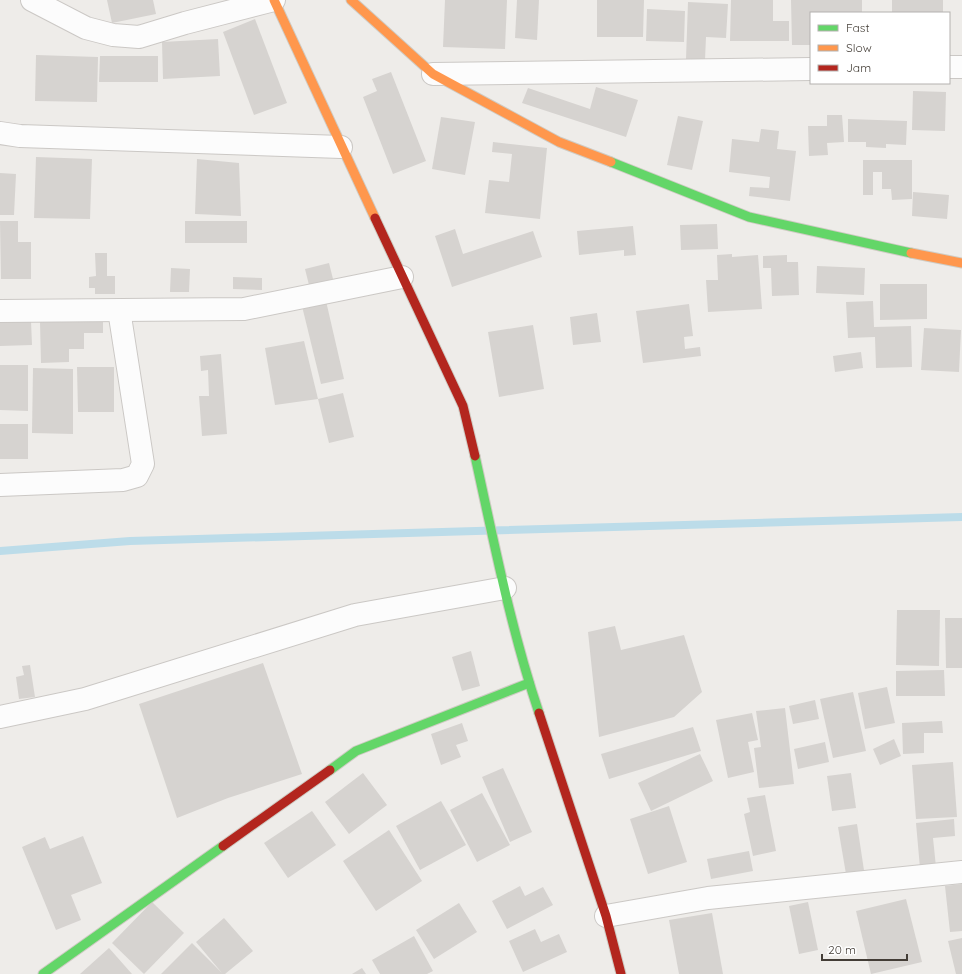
<svg xmlns="http://www.w3.org/2000/svg" width="962" height="974" font-family="Quicksand,sans-serif">
  <style>
    .lines { fill: none; stroke-linecap: round; stroke-linejoin: round }
    .stream { stroke: #bcdce9; stroke-width: 8 }
    .building { fill: #d6d3d0 }
    .street-casing { stroke: #cbc8c5; stroke-width: 24 }
    .fast-casing { stroke: #cfcbc3; stroke-width: 11 }
    .slow-casing { stroke: #cfcbc3; stroke-width: 11 }
    .jam-casing { stroke: #cfcbc3; stroke-width: 11 }
    .street { stroke: #fcfcfc; stroke-width: 22 }
    .fast { stroke: #63d668; stroke-width: 9 }
    .slow { stroke: #ff974d; stroke-width: 9 }
    .jam { stroke: #b3261e; stroke-width: 9 }
  </style>
  <rect width="100%" height="100%" fill="#eeece9"/>
  <g class="lines">
    <path class="stream" d="M0 551 130 541 962 517"/>
  </g>
  <g class="building">
    <path d="M107 0H153L156 14 112 23Z"/>
    <path d="M445 0H507L505 49 443 47Z"/>
    <path d="M517 0H539L537 40 515 38Z"/>
    <path d="M597 0H644L643 37H597Z"/>
    <path d="M731 0H773V21H789V41H730Z"/>
    <path d="M791 0H862V13H811V45H792Z"/>
    <rect x="892" y="0" width="51" height="13"/>
    <path d="M688 2 728 4 726 38 706 37 705 60 686 59Z"/>
    <path d="M647 9 685 11 684 42 646 41Z"/>
    <path d="M255 19 287 103 254 115 223 32Z"/>
    <path d="M218 39 220 76 163 79 162 42Z"/>
    <path d="M36 55 98 57 97 102 35 101Z"/>
    <path d="M100 56H158V82H99Z"/>
    <path d="M391 72 426 161 393 174 363 97 377 91 372 79Z"/>
    <path d="M596 87 638 100 626 137 522 103 528 88 590 109Z"/>
    <path d="M913 91 946 92 945 131 912 130Z"/>
    <path d="M827 115H842L844 142 827 143 828 155 809 156 808 126H827Z"/>
    <path d="M678 116 703 121 692 170 667 165Z"/>
    <path d="M441 117 475 122 465 175 432 169Z"/>
    <path d="M848 119 907 121 906 145 886 144V148L866 147V142H848Z"/>
    <path d="M761 129 779 131 777 149 796 151 790 201 749 196 750 187 769 188 770 177 729 172 732 139 759 142Z"/>
    <path d="M493 142 547 148 540 219 485 213 489 180 509 182 512 154 492 152Z"/>
    <path d="M36 157 92 159 90 219 34 218Z"/>
    <path d="M197 159 239 163 241 216 195 214Z"/>
    <path d="M863 160H912V199L892 200 891 189H882V172H873V195H863Z"/>
    <path d="M0 173 16 174 14 215H0Z"/>
    <path d="M913 192 949 195 947 219 912 216Z"/>
    <path d="M0 221H18V242H31V279H1Z"/>
    <rect x="185" y="221" width="62" height="22"/>
    <path d="M717 224 718 249 681 250 680 225Z"/>
    <path d="M633 226 636 255 624 256V250L579 255 577 231Z"/>
    <path d="M455 229 463 254 533 231 542 257 452 287 435 236Z"/>
    <path d="M95 253H107V276H115V294H95V288H89V277L96 276Z"/>
    <path d="M732 254V257L758 255 762 309 708 312 706 280H718L717 255Z"/>
    <path d="M787 255V262H798L799 295 772 296 771 268H763V256Z"/>
    <path d="M329 263 333 279 309 285 305 269Z"/>
    <path d="M817 266 865 268 864 295 816 293Z"/>
    <path d="M171 268 190 269 189 292H170Z"/>
    <path d="M233 277 262 278V290L233 289Z"/>
    <path d="M880 284H927V319L880 320Z"/>
    <path d="M326 301 344 379 321 384 302 306Z"/>
    <path d="M873 301 874 327 911 326 912 367 876 368 875 337 848 338 846 302Z"/>
    <path d="M689 304 693 336 684 337 685 349 700 347 701 356 643 363 636 311Z"/>
    <path d="M597 313 601 342 573 345 570 317Z"/>
    <path d="M103 320V333H84V349H69V362L41 363 40 322Z"/>
    <path d="M31 321 32 345 0 346V322Z"/>
    <path d="M533 325 544 389 499 397 488 332Z"/>
    <path d="M924 328 961 330 959 372 921 370Z"/>
    <path d="M304 341 318 399 275 405 265 348Z"/>
    <path d="M861 352 863 368 835 372 833 356Z"/>
    <path d="M221 354 227 434 202 436 199 396H209L208 370 201 371 200 356Z"/>
    <path d="M0 365H28V411L0 410Z"/>
    <path d="M77 367H114V412H78Z"/>
    <path d="M33 368 73 369V434L32 433Z"/>
    <path d="M343 393 354 437 329 443 318 399Z"/>
    <rect x="0" y="424" width="28" height="35"/>
    <path d="M897 610H940L939 666 896 665Z"/>
    <path d="M945 618H962V668H946Z"/>
    <path d="M615 626 621 650 684 635 702 692 674 717 599 737 588 632Z"/>
    <path d="M471 651 480 686 462 691 452 657Z"/>
    <path d="M263 663 302 774 228 798 177 818 139 704Z"/>
    <path d="M30 665 35 697 19 699 16 677 24 675 22 666Z"/>
    <path d="M944 670 945 696H896V671Z"/>
    <path d="M887 687 895 723 865 729 858 693Z"/>
    <path d="M853 692 866 751 833 758 820 699Z"/>
    <path d="M815 700 819 719 793 724 789 706Z"/>
    <path d="M785 708 794 784 759 788 754 748 761 747 756 711Z"/>
    <path d="M752 713 758 740 748 742 754 772 728 778 716 720Z"/>
    <path d="M942 721 943 733H924V753L903 754 902 723Z"/>
    <path d="M462 723 468 741 456 745 461 757 441 765 431 734Z"/>
    <path d="M693 727 701 751 609 779 601 754Z"/>
    <path d="M894 739 901 756 880 765 873 749Z"/>
    <path d="M825 742 829 762 798 769 794 749Z"/>
    <path d="M700 754 713 781 651 811 638 783Z"/>
    <path d="M953 762 957 817 916 819 912 765Z"/>
    <path d="M503 768 532 832 510 842 482 777Z"/>
    <path d="M363 773 387 805 349 834 325 802Z"/>
    <path d="M851 773 856 808 832 811 827 776Z"/>
    <path d="M482 793 510 845 477 862 450 810Z"/>
    <path d="M765 795 776 851 753 856 744 814 750 812 747 798Z"/>
    <path d="M441 801 466 845 420 870 396 826Z"/>
    <path d="M669 806 687 862 648 874 630 819Z"/>
    <path d="M312 811 336 845 288 878 264 843Z"/>
    <path d="M954 819 955 836 933 838 936 867 920 868 916 823Z"/>
    <path d="M857 824 865 877 847 880 838 827Z"/>
    <path d="M389 830 422 881 376 911 343 861Z"/>
    <path d="M83 836 102 883 71 895 81 920 56 930 22 847 45 837 50 849Z"/>
    <path d="M749 851 753 871 711 879 707 859Z"/>
    <path d="M962 884V931L950 932 945 886Z"/>
    <path d="M520 886 525 896 543 887 553 905 507 929 492 901Z"/>
    <path d="M906 899 922 962 871 974 856 911Z"/>
    <path d="M152 902 184 933 144 974 112 943Z"/>
    <path d="M808 902 818 950 799 954 789 906Z"/>
    <path d="M459 903 477 932 434 959 416 930Z"/>
    <path d="M712 913 723 974H679L669 920Z"/>
    <path d="M224 918 253 951 225 974H161L192 943 222 973 196 942Z"/>
    <path d="M535 929 541 942 559 934 567 952 523 972 509 941Z"/>
    <path d="M414 936 433 971 427 974H380L372 960Z"/>
    <path d="M962 938V974H956L948 941Z"/>
    <path d="M109 948 132 974H80Z"/>
    <path d="M362 968 366 974H352Z"/>
  </g>
  <g class="lines">
    <g class="street-casing">
      <g id="street">
        <path d="M32 0 86 28 113 35 139 37 185 23 274 0"/>
        <path d="M949 67H962"/>
        <path d="M433 74 811 69"/>
        <path d="M0 133 20 136 341 147"/>
        <path d="M0 311 244 309 402 277"/>
        <path d="M0 485 123 480 137 476 143 464 119 310"/>
        <path d="M0 717 85 699 355 615 505 588"/>
        <path d="M606 916 708 898 962 872"/>
      </g>
    </g>
    <g class="fast-casing">
      <g id="fast">
        <path d="M611 162 749 217 911 253"/>
        <path d="M475 456C494 542 511 630 539 713"/>
        <path d="M330 770 356 751 529 683"/>
        <path d="M43 974 223 846"/>
      </g>
    </g>
    <g class="slow-casing">
      <g id="slow">
        <path d="M274 0 375 218"/>
        <path d="M351 0 433 74 559 142 611 162"/>
        <path d="M911 253 962 263"/>
      </g>
    </g>
    <g class="jam-casing">
      <g id="jam">
        <path d="M375 218 463 406 475 456"/>
        <path d="M539 713 606 916 621 974"/>
        <path d="M223 846 330 770"/>
      </g>
    </g>
    <use href="#street" class="street"/>
    <use href="#fast" class="fast"/>
    <use href="#slow" class="slow"/>
    <use href="#jam" class="jam"/>
  </g>
  <rect x="810" y="12" width="140" height="72" fill="#ffffff" stroke="#b4b1af"/>
  <rect x="818" y="25" width="20" height="6" fill="#63d668" stroke="#b4b1af"/>
  <text x="846" y="32" font-size="12" fill="#433d36">Fast</text>
  <rect x="818" y="45" width="20" height="6" fill="#ff974d" stroke="#b4b1af"/>
  <text x="846" y="52" font-size="12" fill="#433d36">Slow</text>
  <rect x="818" y="65" width="20" height="6" fill="#b3261e" stroke="#b4b1af"/>
  <text x="846" y="72" font-size="12" fill="#433d36">Jam</text>
  <path d="M822 954v6h85v-6" fill="none" stroke="#433d36" stroke-width="2"/>
  <text x="828" y="954" font-size="12" fill="#433d36" stroke="#ffffff" stroke-width="3" paint-order="stroke">20 m</text>
</svg>
